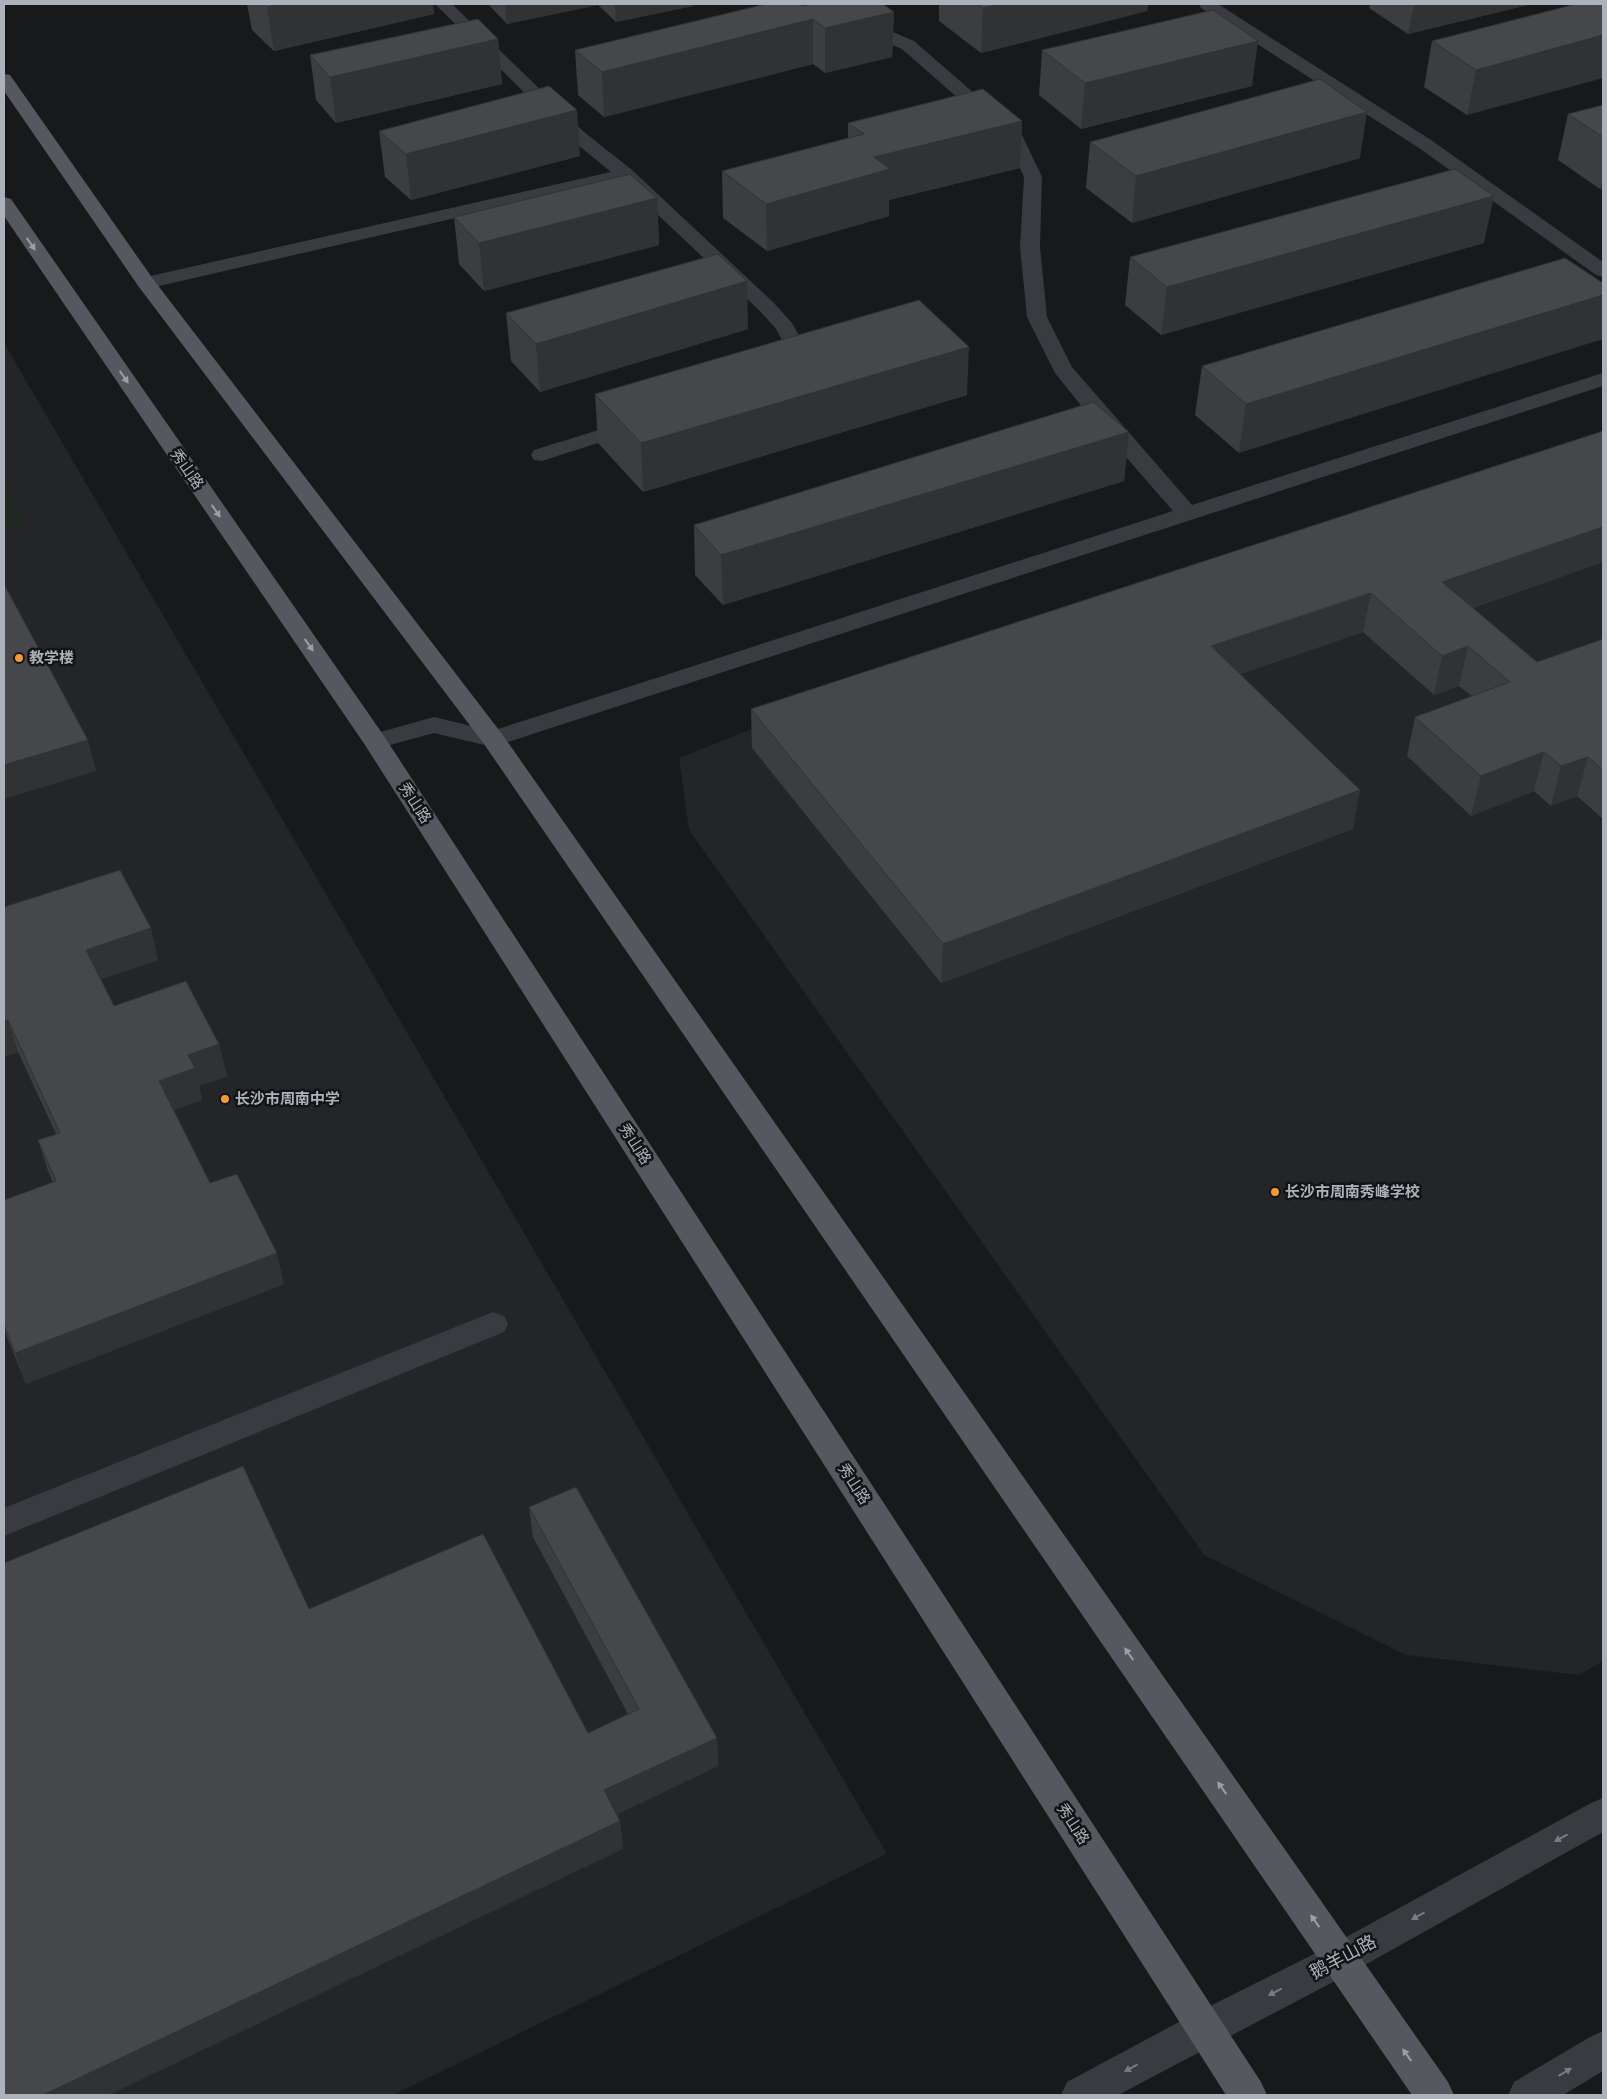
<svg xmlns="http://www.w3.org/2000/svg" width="1607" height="2099" font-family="'Titillium Web','Noto Sans SC',sans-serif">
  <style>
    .built { fill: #242528 }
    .green { fill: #202920 }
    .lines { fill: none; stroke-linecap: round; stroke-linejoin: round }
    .minor { fill: #393b40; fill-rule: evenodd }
    .major { fill: #55595f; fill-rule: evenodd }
    .wall { fill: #3b3d40 }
    .shaded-wall { fill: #303234 }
    .building { fill: #45474b; stroke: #303234 }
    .oneway { fill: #9aa0a8 }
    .oneway2 { fill: #787c83 }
    .poi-dot { fill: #f39a38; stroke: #131416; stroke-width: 2 }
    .labels { text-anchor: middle; stroke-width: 5; stroke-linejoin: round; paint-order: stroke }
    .street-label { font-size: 15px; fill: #abb2ba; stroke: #131416 }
    .poi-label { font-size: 15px; font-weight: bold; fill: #abb2ba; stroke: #131416; text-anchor: start }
    .near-street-label { font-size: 18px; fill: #abb2ba; stroke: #131416 }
  </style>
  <rect width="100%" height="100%" fill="#18191b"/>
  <g class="built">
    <path d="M4 343 887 1854 393 2095H4Z"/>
    <path d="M1603 431V1661L1579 1675 1406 1655 1204 1555 689 830 679 758 790 714Z"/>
  </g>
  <path class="green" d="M4 482 27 522 4 529Z"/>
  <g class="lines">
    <g class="minor">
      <path d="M435 4H452L584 132 632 170 774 303 792 323 809 353C804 367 800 377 784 373L781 369 789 353 776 329 760 311 621 180 146 289 139 287 136 283 139 279 146 277 611 172 572 140Z"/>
      <path d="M792 4H819L834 7 914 41 1022 135 1042 177 1040 247 1047 317 1072 367 1192 505 1603 373V386L502 744 493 747 434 733 375 749 366 746 363 741 366 736 434 717 492 731 1173 511 1079 403 1055 373 1027 317 1020 247 1024 177 1008 142 902 49 822 15 794 8Z"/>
      <path d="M1199 4H1218L1431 140 1603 262V277L1596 275 1419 148 1201 8Z"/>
      <path d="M634 419 641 421 645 425 641 429 542 461 534 460 531 455 534 450Z"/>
      <path d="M493 1312 504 1316 508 1324 504 1332 4 1536V1508Z"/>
      <path d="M1603 1798V1832L1354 1971 1118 2095H1061L1067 2082 1192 2015 1328 1947 1591 1803Z"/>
      <path d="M1603 2031V2071L1563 2095H1508L1514 2082 1590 2037Z"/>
    </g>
    <g class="major">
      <path d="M4 74 10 75 153 279 502 734 1448 2082 1454 2095H1412L484 744 139 287 4 91Z"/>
      <path d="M4 197 11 199 384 736 1261 2082 1267 2095H1226L365 745 4 216Z"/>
    </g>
  </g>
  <g class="wall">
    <path d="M247 4H433L434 14 274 51 252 30Z"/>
    <path d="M488 4H693V6L616 22 598 5 507 24Z"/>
    <path d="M939 4H1148L1147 11 981 53 939 21Z"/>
    <path d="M1370 4H1532L1408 34 1369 8Z"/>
    <path d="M1576 4 1467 115 1424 87 1432 41Z"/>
    <path d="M802 6 894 12 892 57 825 73 813 64 604 117 578 95 575 50Z"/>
    <path d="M498 39 502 84 336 123 316 100 310 55Z"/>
    <path d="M1042 50 1252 86 1081 129 1039 95Z"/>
    <path d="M1603 105V188L1600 189 1558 160 1568 114Z"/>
    <path d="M1022 121 1020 168 889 200V216L767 251 723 218 722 171 848 138V123Z"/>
    <path d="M379 131 580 156 411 200 385 177Z"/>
    <path d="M1090 142 1360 158 1132 223 1086 188Z"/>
    <path d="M657 198 659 245 484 291 459 264 454 217Z"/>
    <path d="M1484 243 1161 335 1125 305 1130 257Z"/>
    <path d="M1565 258 1239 453 1195 415 1202 366Z"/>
    <path d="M506 313 748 329 540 392 511 361Z"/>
    <path d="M595 394 967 395 643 492 598 443Z"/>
    <path d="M1603 431V562L1473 608 1537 662 1603 639V819L1577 796 1551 806 1534 791 1471 816 1407 756 1415 717 1472 696 1459 686 1434 695 1363 632 1240 674 1353 829 941 983 752 748 751 709Z"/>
    <path d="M1129 432 1124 481 723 605 695 575 694 525Z"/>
    <path d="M4 907 158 960 101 979 114 1006 219 1044 227 1076 199 1086 202 1100 174 1110 210 1183 284 1284 26 1384 5 1332H4V1200L53 1183 48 1171 38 1140 56 1134 18 1052 4 1057Z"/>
    <path d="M529 1507 717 1738 718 1766 617 1814 620 1821 623 1849 309 1609 588 1733 628 1714 533 1537Z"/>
  </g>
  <g class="shaded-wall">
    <path d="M279 4H433L434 14 274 51 267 7Z"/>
    <path d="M505 4H598V5L507 24Z"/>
    <path d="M615 4H693V6L616 22Z"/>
    <path d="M1000 4H1148L1147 11 981 53 983 8Z"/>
    <path d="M1414 4H1532L1408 34Z"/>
    <path d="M894 12 892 57 825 73V28Z"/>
    <path d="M813 19V64L604 117 602 72Z"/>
    <path d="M1603 35V78L1467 115 1476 70Z"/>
    <path d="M498 39 502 84 336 123 330 77Z"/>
    <path d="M1258 41 1252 86 1081 129 1085 83Z"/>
    <path d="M577 110 580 156 411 200 406 154Z"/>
    <path d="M1367 112 1360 158 1132 223 1136 176Z"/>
    <path d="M1022 121 1020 168 889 200V216L767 251 766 204 874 157Z"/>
    <path d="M1603 175V188L1600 189Z"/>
    <path d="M1494 196 1484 243 1161 335 1167 287Z"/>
    <path d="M657 198 659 245 484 291 479 243Z"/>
    <path d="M747 281 748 329 540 392 536 344Z"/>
    <path d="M1603 295V339L1239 453 1246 404Z"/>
    <path d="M969 347 967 395 643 492 641 443Z"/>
    <path d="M1129 432 1124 481 723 605 721 555Z"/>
    <path d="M1603 527V562L1434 621 1442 582Z"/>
    <path d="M1371 593 1363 632 1206 686 1211 646Z"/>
    <path d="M1468 646 1459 686 1434 695 1442 656Z"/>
    <path d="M88 740 96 771 4 799V765Z"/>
    <path d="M1544 752 1534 791 1471 816 1481 776Z"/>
    <path d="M1588 757 1577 796 1551 806 1561 766Z"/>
    <path d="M1360 790 1353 829 941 983 943 944Z"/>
    <path d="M151 928 158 960 95 981 86 950Z"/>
    <path d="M8 1020 18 1052 4 1057V1021Z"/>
    <path d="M219 1044 227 1076 199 1086 202 1100 167 1113 159 1081 188 1055Z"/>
    <path d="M277 1253 284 1284 26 1384 15 1353Z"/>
    <path d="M717 1738 718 1766 608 1819 604 1790Z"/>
    <path d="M620 1821 623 1849 109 2095H43Z"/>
  </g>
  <g class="building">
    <path d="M264 4H279L267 7Z"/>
    <path d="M766 4H799L802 6 813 4H883L894 12 825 28 813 19 602 72 575 50Z"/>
    <path d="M977 4H1000L983 8Z"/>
    <path d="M1576 4H1603V35L1476 70 1432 41Z"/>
    <path d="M1213 10 1258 41 1085 83 1042 50Z"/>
    <path d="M478 19 498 39 330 77 310 55Z"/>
    <path d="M1320 79 1367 112 1136 176 1090 142Z"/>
    <path d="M549 86 577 110 406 154 379 131Z"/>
    <path d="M983 89 1022 121 874 157 890 169 766 204 722 171 864 134 848 123Z"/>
    <path d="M1603 105V137L1568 114Z"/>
    <path d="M1455 169 1494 196 1167 287 1130 257Z"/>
    <path d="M630 174 657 198 479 243 454 217Z"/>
    <path d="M718 254 747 281 536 344 506 313Z"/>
    <path d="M1565 258 1603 283V295L1246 404 1202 366Z"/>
    <path d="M919 300 969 347 641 443 595 394Z"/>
    <path d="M1093 402 1129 432 721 555 694 525Z"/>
    <path d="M1603 431V527L1442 582 1537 662 1603 639V770L1588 757 1561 766 1544 752 1481 776 1415 717 1510 682 1468 646 1442 656 1371 593 1211 646 1360 790 943 944 751 709Z"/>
    <path d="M4 584 88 740 4 765Z"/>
    <path d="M120 870 151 928 86 950 114 1006 186 981 219 1044 188 1055 195 1068 159 1081 210 1183 237 1174 277 1253 15 1353 4 1324V1200L56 1181 38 1140 60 1133 8 1020 4 1021V907Z"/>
    <path d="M243 1466 309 1609 483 1534 588 1733 639 1709 529 1507 576 1487 717 1738 604 1790 620 1821 43 2095H4V1563Z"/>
  </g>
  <defs><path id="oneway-solid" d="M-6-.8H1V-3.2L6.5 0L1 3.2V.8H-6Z" transform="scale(1.25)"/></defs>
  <g class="oneway">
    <use href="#oneway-solid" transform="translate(31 244) rotate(55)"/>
    <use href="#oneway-solid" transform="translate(124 377) rotate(55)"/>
    <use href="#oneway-solid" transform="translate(216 511) rotate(55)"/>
    <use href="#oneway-solid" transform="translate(309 645) rotate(55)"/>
    <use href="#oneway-solid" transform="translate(1129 1654) rotate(-125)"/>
    <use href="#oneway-solid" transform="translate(1222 1788) rotate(-125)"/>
    <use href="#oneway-solid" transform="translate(1315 1921) rotate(-125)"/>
    <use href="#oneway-solid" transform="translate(1407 2055) rotate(-125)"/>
  </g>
  <g class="oneway2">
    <use href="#oneway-solid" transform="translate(1561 1838) rotate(151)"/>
    <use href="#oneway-solid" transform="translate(1418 1916) rotate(151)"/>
    <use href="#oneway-solid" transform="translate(1275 1992) rotate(153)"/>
    <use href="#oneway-solid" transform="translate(1131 2068) rotate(152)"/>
    <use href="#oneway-solid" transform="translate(1565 2072) rotate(-31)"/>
  </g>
  <g class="poi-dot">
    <circle cx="19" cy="658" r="5"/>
    <circle cx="225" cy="1099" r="5"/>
    <circle cx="1275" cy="1192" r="5"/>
  </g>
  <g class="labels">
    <g class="street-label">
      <text transform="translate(187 469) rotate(55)" y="5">秀山路</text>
      <text transform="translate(415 803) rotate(57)" y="5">秀山路</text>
      <text transform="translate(635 1144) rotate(57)" y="5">秀山路</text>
      <text transform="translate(854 1484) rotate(57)" y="5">秀山路</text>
      <text transform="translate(1073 1824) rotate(57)" y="5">秀山路</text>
    </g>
    <g class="poi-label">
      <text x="29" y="663">教学楼</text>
      <text x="235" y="1104">长沙市周南中学</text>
      <text x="1285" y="1197">长沙市周南秀峰学校</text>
    </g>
    <g class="near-street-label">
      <text transform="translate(1343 1957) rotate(-28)" y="6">鹅羊山路</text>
    </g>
  </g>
  <rect width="1607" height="2099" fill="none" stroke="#abb2ba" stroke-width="10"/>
</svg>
